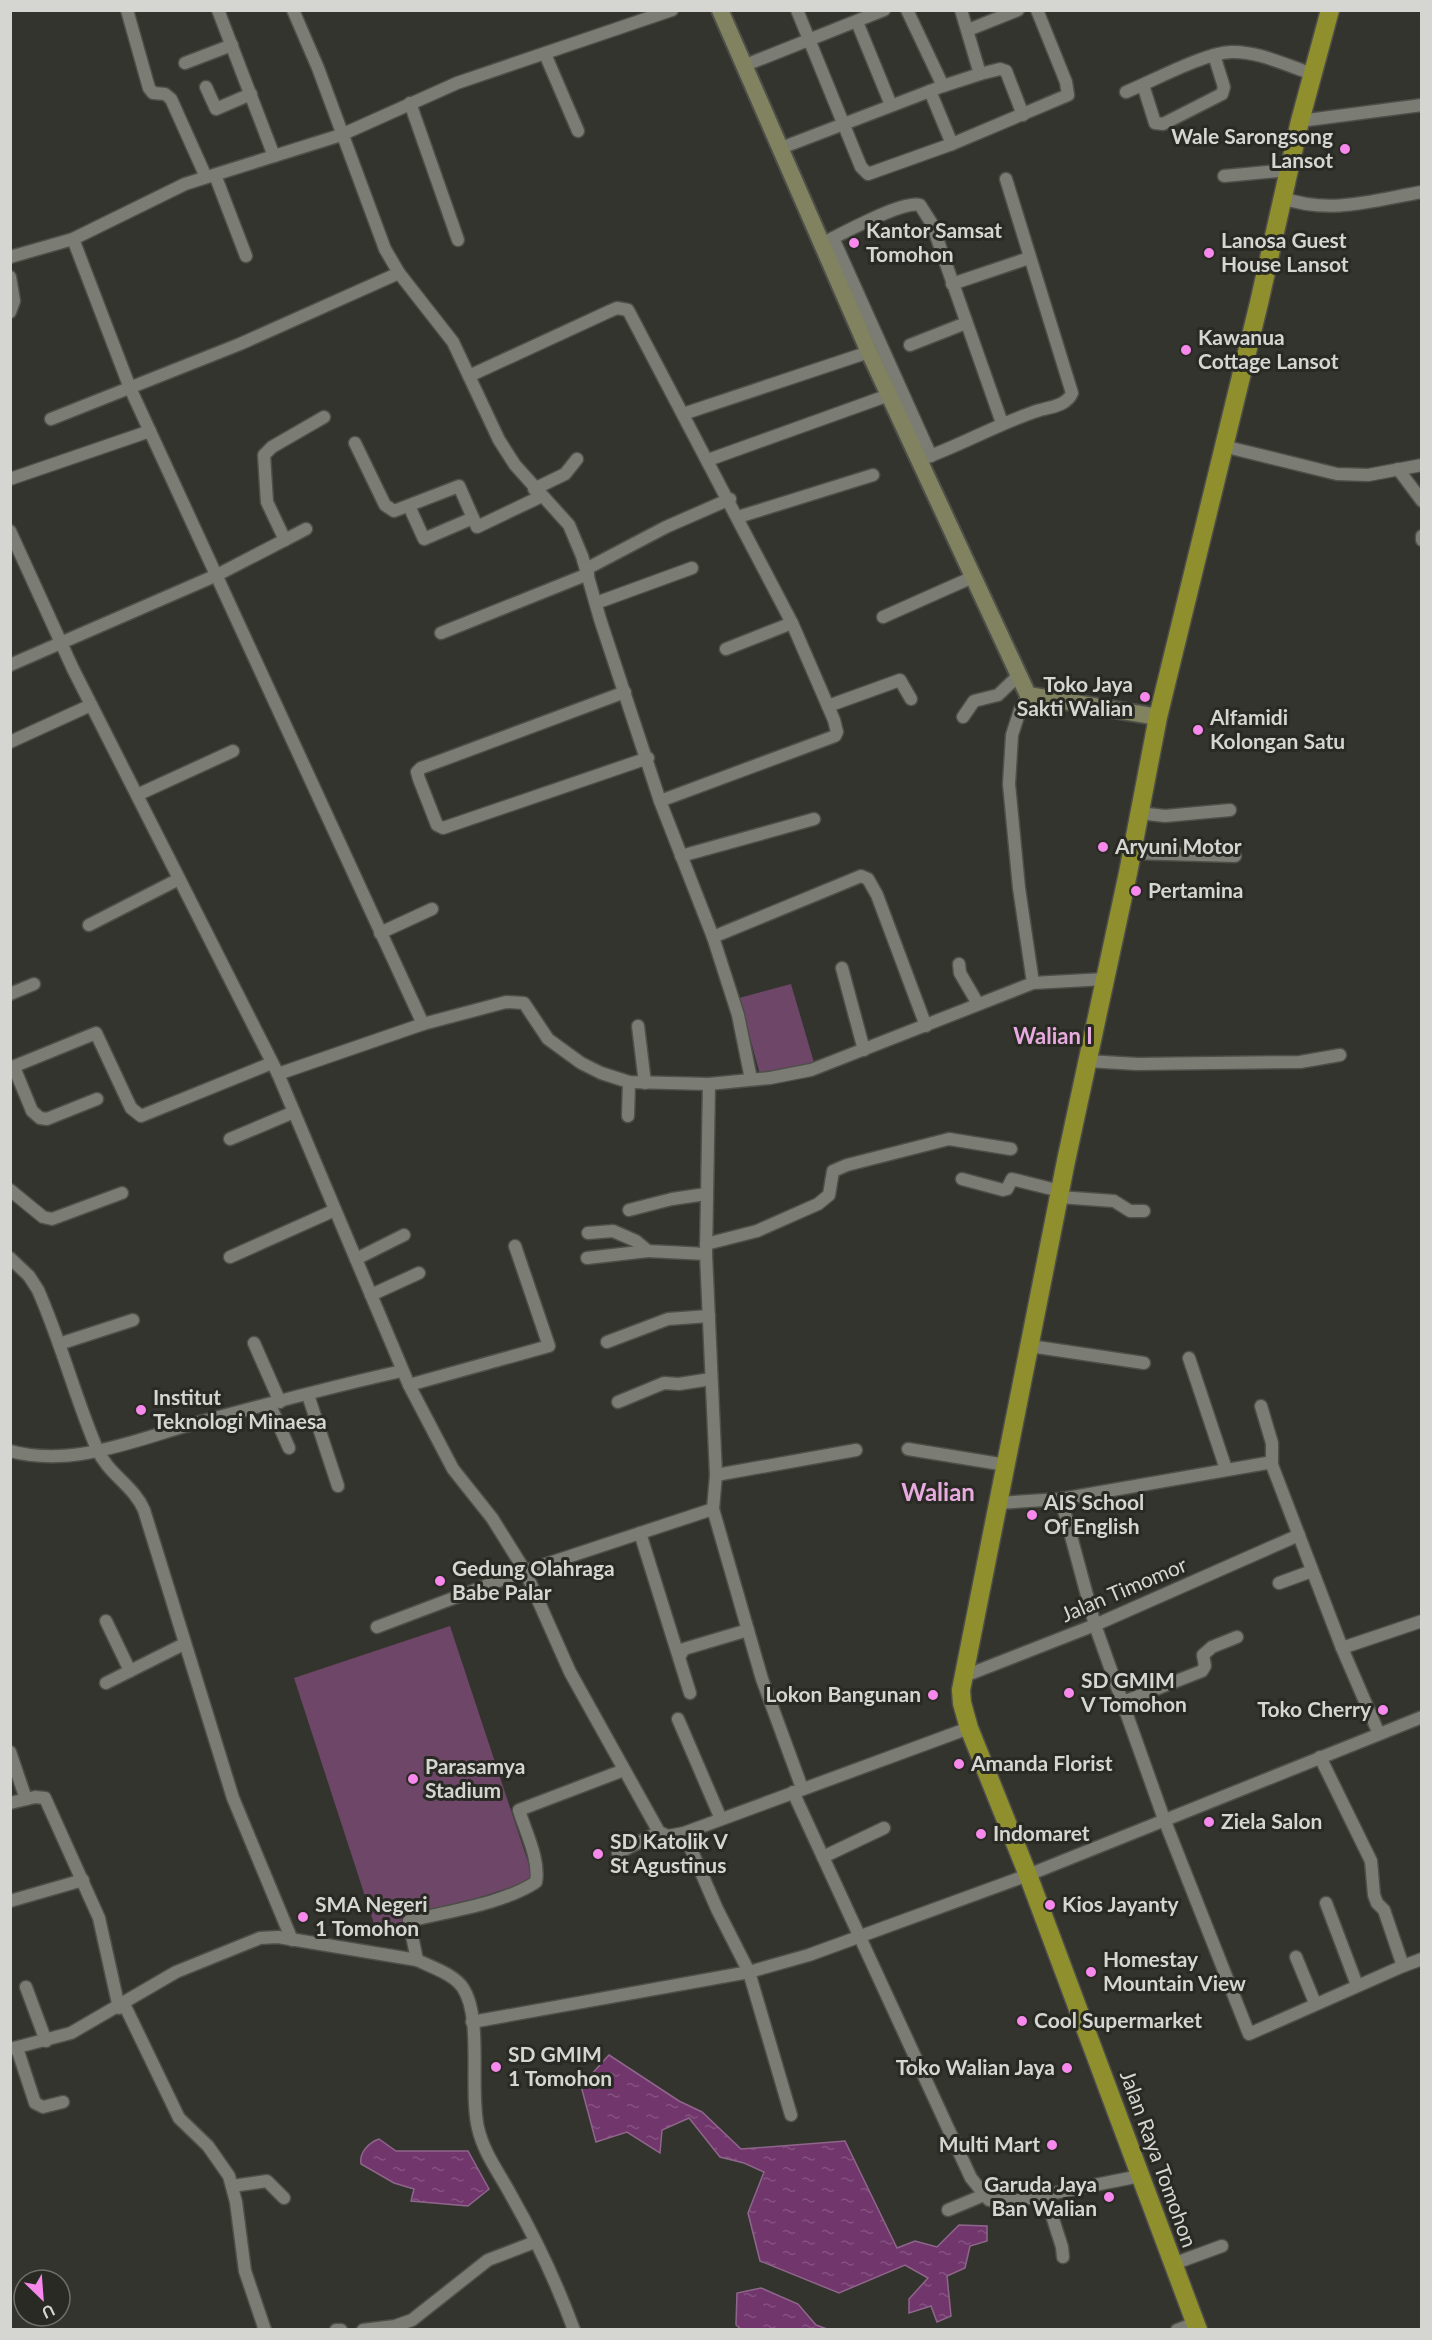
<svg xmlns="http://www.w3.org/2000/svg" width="1432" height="2340" font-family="Lato,sans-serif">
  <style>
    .pitch { fill: #6d4668 }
    .water { fill: url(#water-ripples); stroke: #8f668b; stroke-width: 1.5 }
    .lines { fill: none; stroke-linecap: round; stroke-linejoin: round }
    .street-casing { stroke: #4f4f4a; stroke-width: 15 }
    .secondary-casing { stroke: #4f4f4a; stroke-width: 20 }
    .highway-casing { stroke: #4f4f4a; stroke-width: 21 }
    .street { stroke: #7b7c74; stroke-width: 12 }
    .secondary { stroke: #81825f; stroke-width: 16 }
    .highway { stroke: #8f902d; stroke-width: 18 }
    .poi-dot { fill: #f788ec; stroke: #292a23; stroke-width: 2 }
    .labels { text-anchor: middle; stroke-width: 6; stroke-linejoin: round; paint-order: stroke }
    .poi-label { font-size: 21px; font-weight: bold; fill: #d5d6d2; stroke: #292a23; text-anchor: start }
    .street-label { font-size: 21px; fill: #d5d6d2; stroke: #292a23 }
    .neighbourhood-label { font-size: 22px; font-weight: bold; fill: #e8abe0; stroke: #292a23 }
    .quarter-label { font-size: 24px; font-weight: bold; fill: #e8abe0; stroke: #292a23 }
  </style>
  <defs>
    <pattern id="water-ripples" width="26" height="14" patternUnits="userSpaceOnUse" patternTransform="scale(1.5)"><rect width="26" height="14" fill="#71366c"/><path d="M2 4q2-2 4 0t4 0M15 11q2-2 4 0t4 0" fill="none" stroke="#845280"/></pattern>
  </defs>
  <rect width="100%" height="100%" fill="#33342d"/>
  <g class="pitch">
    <path d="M791 984 815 1066 761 1078 739 998Z"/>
    <path d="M450 1626 534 1880 376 1930 294 1678Z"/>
  </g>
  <g class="water">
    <path d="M609 2055 679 2101 702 2112 741 2149 845 2141 897 2248 915 2241 937 2247 959 2225 987 2226V2241L970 2246 965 2268 947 2276 951 2316 937 2322 931 2306 909 2313V2299L928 2278 905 2265 839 2293 760 2261 748 2213 764 2172 744 2163 720 2157 689 2118 662 2130 660 2153 627 2132 596 2142 581 2086Z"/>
    <path d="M379 2139 396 2151H468L489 2189 468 2206 411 2201 414 2189 394 2183 361 2164C359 2153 368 2143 379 2139Z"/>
    <path d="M761 2288 798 2304 816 2325 827 2329H741L736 2325 737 2293Z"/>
  </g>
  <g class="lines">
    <g class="street-casing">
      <g id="street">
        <path d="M127 10 149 88 153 93 165 94 171 99 206 177"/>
        <path d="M218 10 274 156"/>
        <path d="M293 10 318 68 385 249 399 273 453 342 499 440 515 465 569 525 582 556 600 619 660 801 713 937 738 1015 751 1079"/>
        <path d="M797 10 861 167 868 174 952 144 1068 95 1066 82 1037 10"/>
        <path d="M961 10 980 74 1000 69 1006 71 1023 115"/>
        <path d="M857 22 891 105"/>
        <path d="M968 30 1018 10"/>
        <path d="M545 54 578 131"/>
        <path d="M185 63 232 45"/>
        <path d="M743 66 884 10"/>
        <path d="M1143 85 1155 123 1163 124 1222 94 1224 87 1214 55"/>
        <path d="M943 86 980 74"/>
        <path d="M206 87 216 109 251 94"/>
        <path d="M930 91 952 144"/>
        <path d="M1126 92C1153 81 1204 53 1231 52 1258 51 1288 66 1313 74"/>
        <path d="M410 103 458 240"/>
        <path d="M1300 121 1422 105"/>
        <path d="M781 148 943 86 907 10"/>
        <path d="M215 175 246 256"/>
        <path d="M1224 176 1289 170"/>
        <path d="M1283 198C1330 215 1375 200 1422 192"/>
        <path d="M833 238 931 456"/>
        <path d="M73 239 130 388 423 1024 506 1002 524 1003 548 1039 581 1063 601 1073 629 1082 709 1084 770 1078 811 1070 1033 983 1105 979"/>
        <path d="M821 244C840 235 902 200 920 205L932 224 1002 423"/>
        <path d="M10 257 73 239 185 184 341 135 457 83 672 10"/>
        <path d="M10 277 14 301 10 312"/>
        <path d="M952 284 1029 258"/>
        <path d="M910 345 966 323"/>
        <path d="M469 376 610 311 617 308 628 310 792 623 834 720 837 732 835 736 660 801"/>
        <path d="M683 414 869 352"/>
        <path d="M51 419 240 344 399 273"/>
        <path d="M355 443 385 505 394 511 459 486 477 527 542 496"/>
        <path d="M1223 446 1337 474 1368 475 1422 465"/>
        <path d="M708 460 889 395"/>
        <path d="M919 460C961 446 998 423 1040 410 1052 407 1067 405 1072 393L1006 179"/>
        <path d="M1398 469 1422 501"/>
        <path d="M10 479 150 431"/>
        <path d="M534 489 565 474 577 459"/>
        <path d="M409 506 424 539 473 518"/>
        <path d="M738 517 873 475"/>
        <path d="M10 531 73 669 278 1074 409 1385 453 1469 492 1518 525 1571 570 1672 659 1832 668 1836 684 1833 969 1728"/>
        <path d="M1422 536V540"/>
        <path d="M285 540 267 502 264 455 272 447 324 417"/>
        <path d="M586 569 666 527 730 499"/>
        <path d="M596 603 692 568"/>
        <path d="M883 617 973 577"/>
        <path d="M441 633 588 574"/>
        <path d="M726 649 792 623"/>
        <path d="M10 665 217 575 306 529"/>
        <path d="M625 692 421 768 417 772 419 779 437 825 443 828 648 758"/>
        <path d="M1028 695 1020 710 1012 735 1009 784 1019 888 1033 983"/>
        <path d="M828 706 900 680 911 699"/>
        <path d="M963 717 974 701 998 695 1019 675"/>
        <path d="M10 742 91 705"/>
        <path d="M137 795 233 751"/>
        <path d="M1139 813 1165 816 1230 810"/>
        <path d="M1132 853 1235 856"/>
        <path d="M681 856 814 819"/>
        <path d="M89 925 179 879"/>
        <path d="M380 933 432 909"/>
        <path d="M713 937 861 876 868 879 877 895 926 1026"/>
        <path d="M959 964 960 973 978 1004"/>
        <path d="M842 968 864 1050"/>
        <path d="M10 994 34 984"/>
        <path d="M638 1026 645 1083"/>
        <path d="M1087 1061 1137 1064 1300 1062 1340 1055"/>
        <path d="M10 1068 96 1033 131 1108 141 1116 272 1063"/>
        <path d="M10 1069 16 1072 32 1111 40 1118 47 1119 97 1099"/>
        <path d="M278 1074 423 1024"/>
        <path d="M709 1084 706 1254 716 1475 713 1509 762 1679 802 1788"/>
        <path d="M628 1116 629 1082"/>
        <path d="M230 1139 294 1112"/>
        <path d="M962 1179 1003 1190 1007 1189 1012 1179 1060 1191"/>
        <path d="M10 1190 43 1217 52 1219 122 1193"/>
        <path d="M1059 1197 1114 1201 1130 1211H1144"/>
        <path d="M629 1210 672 1199 706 1194"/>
        <path d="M588 1233 613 1231 636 1241 648 1251 706 1254"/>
        <path d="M706 1244 757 1231 818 1204 829 1195 833 1171 847 1165 949 1139 1011 1149"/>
        <path d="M230 1257 335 1210"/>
        <path d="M10 1258 29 1276 38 1290C61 1342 75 1397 97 1449 108 1474 134 1486 144 1510L233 1798 292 1940"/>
        <path d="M587 1258 648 1251"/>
        <path d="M356 1259 404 1235"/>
        <path d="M371 1295 419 1273"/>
        <path d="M607 1342 668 1319 709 1316"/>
        <path d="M254 1343 280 1402"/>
        <path d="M59 1344 133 1320"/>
        <path d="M1030 1346 1144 1363"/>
        <path d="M1189 1358 1226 1469"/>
        <path d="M409 1385 549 1346 515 1246"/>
        <path d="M308 1395 338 1486"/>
        <path d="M618 1402 664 1383 679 1384 711 1379"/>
        <path d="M270 1405 289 1448"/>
        <path d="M1261 1406 1272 1443V1465"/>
        <path d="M908 1449 1006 1465"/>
        <path d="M10 1451C76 1469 144 1436 207 1420 272 1403 337 1385 402 1371"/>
        <path d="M716 1475 856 1450"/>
        <path d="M1061 1499 1095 1625 1164 1819 1249 2034 1403 1966 1384 1910 1377 1903 1374 1895 1371 1861 1320 1757"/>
        <path d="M998 1503 1061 1499 1267 1463 1272 1465 1342 1648 1379 1734"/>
        <path d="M640 1533 690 1693"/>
        <path d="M1279 1583 1312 1571"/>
        <path d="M106 1621 130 1671"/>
        <path d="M377 1627 525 1571 713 1509"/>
        <path d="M1342 1648 1422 1621"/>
        <path d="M679 1657 684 1649 748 1630"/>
        <path d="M962 1677 1095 1625 1299 1535"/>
        <path d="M106 1683 184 1644"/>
        <path d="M1123 1702 1202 1671 1205 1666 1203 1655 1212 1647 1237 1637"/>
        <path d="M678 1719 721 1819"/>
        <path d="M10 1752 26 1799"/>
        <path d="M793 1792 971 2178 989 2200 1014 2201 1140 2176"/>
        <path d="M10 1803 35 1797 45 1798 99 1918 119 2008"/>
        <path d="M684 1833 717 1909 749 1972 791 2115"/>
        <path d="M618 1853 659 1832"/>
        <path d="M823 1857 884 1828"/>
        <path d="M10 1901 83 1880"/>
        <path d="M1326 1903 1357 1985"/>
        <path d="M1296 1957 1315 2003"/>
        <path d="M417 1960 409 1921C448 1911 503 1904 536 1882 540 1859 525 1831 519 1810L624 1770"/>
        <path d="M1403 1966 1422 1959"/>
        <path d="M26 1987 46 2041"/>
        <path d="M124 2004 179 2118 208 2146 229 2176 236 2202 245 2271 265 2330"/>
        <path d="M472 2022 749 1972 809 1955 1028 1875 1422 1717"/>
        <path d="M17 2048 35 2103 43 2107 63 2102"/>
        <path d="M10 2049 71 2033 176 1972 260 1938 278 1937 417 1960C431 1967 454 1974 463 1988 483 2018 469 2090 478 2128 484 2154 500 2174 512 2197 536 2239 557 2284 574 2330"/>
        <path d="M232 2186 267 2181 284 2198"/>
        <path d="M1045 2194 1062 2247 1063 2257"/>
        <path d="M948 2210 984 2195"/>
        <path d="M1173 2264 1222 2246"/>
        <path d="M336 2330H341"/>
        <path d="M363 2330 395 2326 412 2320 488 2260 535 2242"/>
        <path d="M1177 2330 1195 2323"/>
      </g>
    </g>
    <g class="secondary-casing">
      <path id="secondary" d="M720 10 869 352 1028 695 1158 717"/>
    </g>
    <g class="highway-casing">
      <path id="highway" d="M1198 2330 1028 1875 969 1728 962 1703 961 1690 1066 1161 1128 873 1158 717 1259 303 1300 121 1330 10"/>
    </g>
    <use href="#street" class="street"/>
    <use href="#secondary" class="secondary"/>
    <use href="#highway" class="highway"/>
  </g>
  <g class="poi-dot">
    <circle cx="1345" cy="149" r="6"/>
    <circle cx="854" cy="243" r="6"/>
    <circle cx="1209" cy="253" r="6"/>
    <circle cx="1186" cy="350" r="6"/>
    <circle cx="1145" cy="697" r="6"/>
    <circle cx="1198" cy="730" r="6"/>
    <circle cx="1103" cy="847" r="6"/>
    <circle cx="1136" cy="891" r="6"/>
    <circle cx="141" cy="1410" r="6"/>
    <circle cx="1032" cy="1515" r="6"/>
    <circle cx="440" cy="1581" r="6"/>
    <circle cx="1069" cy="1693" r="6"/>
    <circle cx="933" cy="1695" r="6"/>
    <circle cx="1383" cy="1710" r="6"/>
    <circle cx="959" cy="1764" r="6"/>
    <circle cx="413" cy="1779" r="6"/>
    <circle cx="1209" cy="1822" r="6"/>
    <circle cx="981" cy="1834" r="6"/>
    <circle cx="598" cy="1854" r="6"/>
    <circle cx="1050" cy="1905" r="6"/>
    <circle cx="303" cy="1917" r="6"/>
    <circle cx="1091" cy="1972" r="6"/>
    <circle cx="1022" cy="2021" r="6"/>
    <circle cx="496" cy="2067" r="6"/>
    <circle cx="1067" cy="2068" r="6"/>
    <circle cx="1052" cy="2145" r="6"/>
    <circle cx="1109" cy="2197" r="6"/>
  </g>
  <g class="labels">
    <g class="poi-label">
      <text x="1333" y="144" text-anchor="end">Wale Sarongsong<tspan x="1333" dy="24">Lansot</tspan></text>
      <text x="866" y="238">Kantor Samsat<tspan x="866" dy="24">Tomohon</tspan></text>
      <text x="1221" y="248">Lanosa Guest<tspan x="1221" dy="24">House Lansot</tspan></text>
      <text x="1198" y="345">Kawanua<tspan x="1198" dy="24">Cottage Lansot</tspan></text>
      <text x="1133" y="692" text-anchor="end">Toko Jaya<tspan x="1133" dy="24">Sakti Walian</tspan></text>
      <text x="1210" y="725">Alfamidi<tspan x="1210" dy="24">Kolongan Satu</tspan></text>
      <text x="1115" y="854">Aryuni Motor</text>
      <text x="1148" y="898">Pertamina</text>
      <text x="153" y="1405">Institut<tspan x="153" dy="24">Teknologi Minaesa</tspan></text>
      <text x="1044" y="1510">AIS School<tspan x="1044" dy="24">Of English</tspan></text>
      <text x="452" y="1576">Gedung Olahraga<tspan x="452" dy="24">Babe Palar</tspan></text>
      <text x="1081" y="1688">SD GMIM<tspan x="1081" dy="24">V Tomohon</tspan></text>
      <text x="921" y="1702" text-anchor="end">Lokon Bangunan</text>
      <text x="1371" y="1717" text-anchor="end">Toko Cherry</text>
      <text x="971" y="1771">Amanda Florist</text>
      <text x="425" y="1774">Parasamya<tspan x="425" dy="24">Stadium</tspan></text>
      <text x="1221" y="1829">Ziela Salon</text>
      <text x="993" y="1841">Indomaret</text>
      <text x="610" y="1849">SD Katolik V<tspan x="610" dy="24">St Agustinus</tspan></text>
      <text x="315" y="1912">SMA Negeri<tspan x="315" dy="24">1 Tomohon</tspan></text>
      <text x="1062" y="1912">Kios Jayanty</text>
      <text x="1103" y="1967">Homestay<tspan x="1103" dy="24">Mountain View</tspan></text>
      <text x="1034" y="2028">Cool Supermarket</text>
      <text x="508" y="2062">SD GMIM<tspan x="508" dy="24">1 Tomohon</tspan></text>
      <text x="1055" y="2075" text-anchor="end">Toko Walian Jaya</text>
      <text x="1040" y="2152" text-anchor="end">Multi Mart</text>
      <text x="1097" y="2192" text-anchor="end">Garuda Jaya<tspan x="1097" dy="24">Ban Walian</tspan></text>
    </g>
    <g class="street-label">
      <text transform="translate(1124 1590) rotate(-23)" y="7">Jalan Timomor</text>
      <text transform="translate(1158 2159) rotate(70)" y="7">Jalan Raya Tomohon</text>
    </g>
    <g class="neighbourhood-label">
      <text x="1053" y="1044">Walian I</text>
    </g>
    <g class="quarter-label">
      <text x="938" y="1501">Walian</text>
    </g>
  </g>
  <rect width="1432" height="2340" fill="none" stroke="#d5d6d2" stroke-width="24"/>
  <g transform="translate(42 2298) rotate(155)"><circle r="28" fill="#292a23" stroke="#6e6f69" stroke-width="1.5"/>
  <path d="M0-4.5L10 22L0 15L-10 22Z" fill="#f788ec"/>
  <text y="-9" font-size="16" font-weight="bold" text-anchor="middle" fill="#d5d6d2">U</text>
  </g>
</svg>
